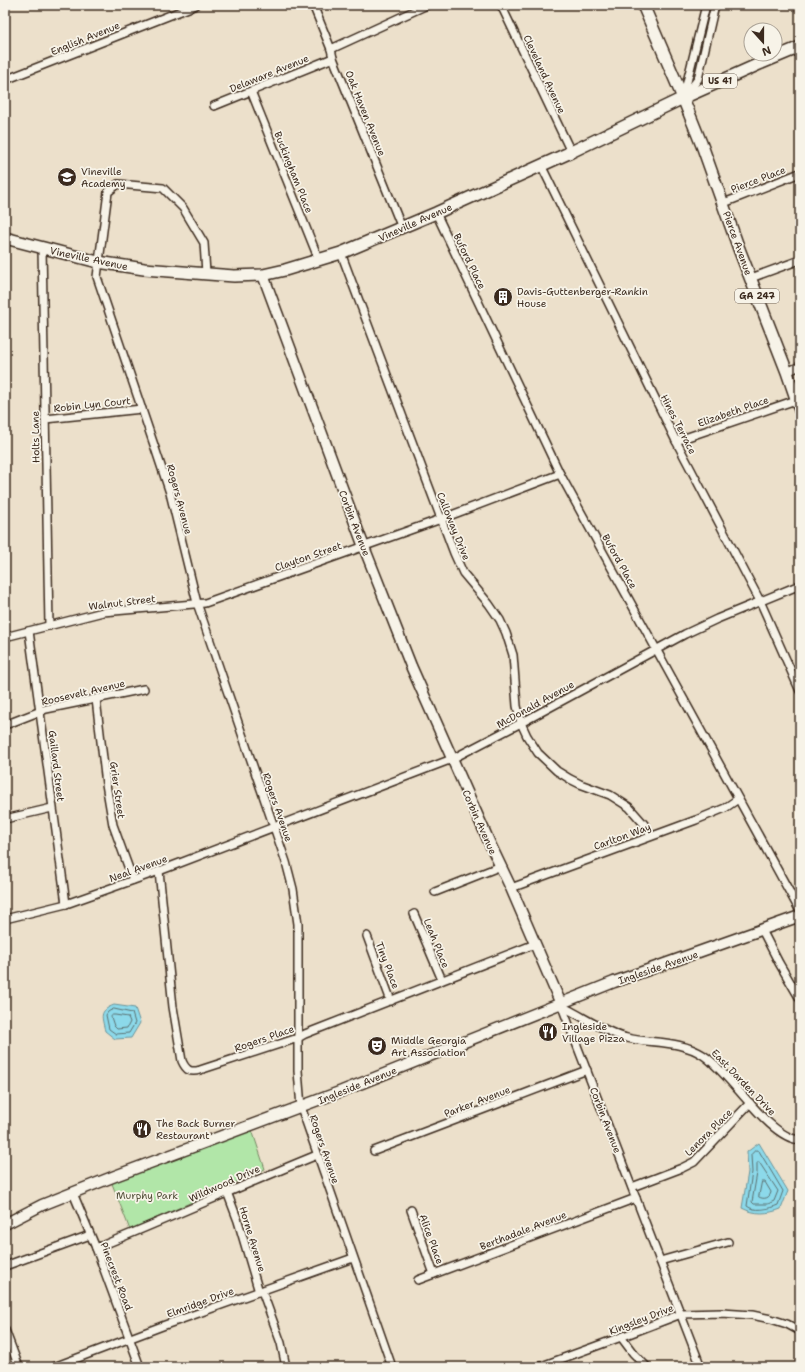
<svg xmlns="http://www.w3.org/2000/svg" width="805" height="1372" font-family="'Shantell Sans',sans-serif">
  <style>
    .green { fill: #b1e6a8; stroke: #768863 }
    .water { fill: #8cd9ea; stroke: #6c9398 }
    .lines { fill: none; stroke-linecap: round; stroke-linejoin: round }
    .shore { stroke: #5b7070; stroke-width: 1 }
    .street-casing { stroke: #3b2a1e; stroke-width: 10 }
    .secondary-casing { stroke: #3b2a1e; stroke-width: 13 }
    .primary-casing { stroke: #3b2a1e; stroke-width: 14 }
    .street { stroke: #f7f3e8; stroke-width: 7 }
    .secondary { stroke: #f7f3e8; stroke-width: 10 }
    .primary { stroke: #f7f3e8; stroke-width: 11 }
    .labels { text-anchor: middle; stroke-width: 3.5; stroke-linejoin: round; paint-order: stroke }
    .shield { fill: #f7f3e8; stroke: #73665b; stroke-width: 1 }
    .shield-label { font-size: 9px; font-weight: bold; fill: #3b2a1e }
    .street-label { font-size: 10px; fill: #3b2a1e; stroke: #f7f3e8 }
    .poi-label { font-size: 10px; fill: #3b2a1e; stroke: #f7f3e8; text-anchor: start }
    .park-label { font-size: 10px; fill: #53503a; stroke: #f7f3e8 }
  </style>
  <rect width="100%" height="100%" fill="#ece0cb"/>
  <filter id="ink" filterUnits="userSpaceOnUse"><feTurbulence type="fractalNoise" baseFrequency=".025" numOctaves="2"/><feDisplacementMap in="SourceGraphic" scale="8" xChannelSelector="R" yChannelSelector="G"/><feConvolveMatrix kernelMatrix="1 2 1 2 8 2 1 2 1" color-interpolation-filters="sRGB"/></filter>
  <g filter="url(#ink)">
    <path class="green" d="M252 1130 265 1169 130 1230 111 1181Z"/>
    <g class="water">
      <path d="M114 1005 135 1008 140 1023 131 1038 115 1039 105 1031C102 1017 98 1011 114 1005Z"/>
      <path d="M759 1143 788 1191 781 1209C768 1214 755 1215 742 1208L748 1172 747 1152Z"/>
    </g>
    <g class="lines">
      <g class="shore">
        <path d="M114 1009 132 1013 135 1023 129 1033 116 1034 109 1029 106 1015 108 1012Z"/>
        <path d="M113 1015H115L128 1017 130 1022 127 1028 117 1029 114 1026 111 1017Z"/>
        <path d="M756 1150 759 1151 783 1191 778 1205C769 1209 754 1212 747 1206L752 1172 751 1155Z"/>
        <path d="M759 1162 778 1191 774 1201 768 1204H754L752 1202 757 1173V1164Z"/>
        <path d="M762 1182H765L771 1192C770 1198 764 1200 759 1197Z"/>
      </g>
      <g class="street-casing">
        <g id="street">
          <path d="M313 5 331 49 333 58 402 228"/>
          <path d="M501 5 571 152"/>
          <path d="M331 49 427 5"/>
          <path d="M5 80 196 5"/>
          <path d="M251 91 319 260"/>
          <path d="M684 94 706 5"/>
          <path d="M685 96 698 79 715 5"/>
          <path d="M214 106 333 58"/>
          <path d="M541 165 676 441 760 601 800 691"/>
          <path d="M724 203 800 173"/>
          <path d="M436 213 560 474 800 911"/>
          <path d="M42 248 49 626"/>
          <path d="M341 253 454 553 463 573 489 604 500 620 506 633 513 655 517 706 521 723 527 736 538 753 557 771 570 779 580 784 610 795 629 807 644 824 651 836"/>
          <path d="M206 273 204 243 183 208 163 188 118 184 108 192 97 277 154 445 170 493 197 603 286 862 293 889 298 924V1071L301 1107 392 1367"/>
          <path d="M751 278 800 260"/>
          <path d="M787 372 800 366"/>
          <path d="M45 419 142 409"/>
          <path d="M676 441 796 400"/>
          <path d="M29 631 66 904"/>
          <path d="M5 637 103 612 205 603 441 519 560 474"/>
          <path d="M96 699 106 784 113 825 133 880"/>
          <path d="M5 725 46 709 144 689"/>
          <path d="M5 819 52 808"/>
          <path d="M159 871 173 1007 182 1061C186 1070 190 1073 200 1070L298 1038 305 1034 535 944"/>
          <path d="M511 888 696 820 725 808 738 799"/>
          <path d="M435 892 501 866"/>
          <path d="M414 914 442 980"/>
          <path d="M5 919 66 904 159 871 452 759 521 723 685 634 717 619 800 585"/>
          <path d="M762 930 779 963 800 999"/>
          <path d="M367 936 391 1001"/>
          <path d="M561 1004 701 1367"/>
          <path d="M562 1005 567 1009C585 1018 607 1033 627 1038 653 1044 680 1040 703 1055 731 1073 768 1138 800 1140"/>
          <path d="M374 1151 587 1070"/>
          <path d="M632 1187 682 1168 694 1162 750 1103"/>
          <path d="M227 1192 238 1221 259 1292"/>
          <path d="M73 1193 96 1248 140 1367"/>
          <path d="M411 1210 434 1274"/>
          <path d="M96 1248C170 1218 243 1185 317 1155"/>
          <path d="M660 1261 728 1242"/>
          <path d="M5 1266 90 1235"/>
          <path d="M418 1280 636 1198"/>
          <path d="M262 1291 281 1343 286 1367"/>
          <path d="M5 1330 19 1367"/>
          <path d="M621 1337 633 1353 647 1367"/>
          <path d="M54 1367 165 1325 353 1258"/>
          <path d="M539 1367 621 1337 681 1314 722 1313 752 1315 771 1319 787 1324 800 1331"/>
        </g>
      </g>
      <g class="secondary-casing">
        <g id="secondary">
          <path d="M263 275 364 547 411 666 491 846 511 888 561 1004"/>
          <path d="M5 1224 42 1205 115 1176 342 1091 614 982 800 916"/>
        </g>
      </g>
      <g class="primary-casing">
        <g id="primary">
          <path d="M643 5 683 98 703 148 739 249 787 372 800 410"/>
          <path d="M5 238 98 262 144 269 234 276 263 275 285 270 341 253 436 213 571 152 683 98 757 65 800 47"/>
        </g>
      </g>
      <use href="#street" class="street"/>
      <use href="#secondary" class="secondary"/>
      <use href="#primary" class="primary"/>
    </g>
  </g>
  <defs>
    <g id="school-disc" transform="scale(1)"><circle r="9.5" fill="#3b2a1e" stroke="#f7f3e8"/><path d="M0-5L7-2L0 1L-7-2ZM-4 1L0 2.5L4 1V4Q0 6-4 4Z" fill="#fff"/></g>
    <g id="building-disc" transform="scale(1)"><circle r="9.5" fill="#3b2a1e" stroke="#f7f3e8"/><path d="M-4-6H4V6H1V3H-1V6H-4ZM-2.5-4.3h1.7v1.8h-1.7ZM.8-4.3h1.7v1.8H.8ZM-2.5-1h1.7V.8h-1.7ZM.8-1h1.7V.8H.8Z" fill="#fff"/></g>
    <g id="restaurant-disc" transform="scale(1)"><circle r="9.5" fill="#3b2a1e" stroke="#f7f3e8"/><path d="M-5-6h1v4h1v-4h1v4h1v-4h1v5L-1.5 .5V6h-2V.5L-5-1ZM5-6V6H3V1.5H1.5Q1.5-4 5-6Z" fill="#fff"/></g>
    <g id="theatre-disc" transform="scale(1)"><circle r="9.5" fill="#3b2a1e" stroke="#f7f3e8"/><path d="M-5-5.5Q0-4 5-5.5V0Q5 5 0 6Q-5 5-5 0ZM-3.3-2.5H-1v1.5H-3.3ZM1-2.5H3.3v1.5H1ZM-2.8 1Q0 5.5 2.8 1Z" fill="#fff"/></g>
  </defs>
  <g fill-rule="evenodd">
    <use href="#school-disc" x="67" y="177"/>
    <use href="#building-disc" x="503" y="297"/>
    <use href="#restaurant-disc" x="548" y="1032"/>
    <use href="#theatre-disc" x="377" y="1046"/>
    <use href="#restaurant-disc" x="142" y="1129"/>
  </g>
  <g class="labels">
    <g class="shield">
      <rect x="703" y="74" width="34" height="14" rx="3"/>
      <rect x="735" y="289" width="44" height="14" rx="3"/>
    </g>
    <g class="shield-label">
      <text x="720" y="84">US 41</text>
      <text x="757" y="299">GA 247</text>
    </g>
    <g class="street-label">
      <text transform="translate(85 38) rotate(-22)" y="4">English Avenue</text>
      <text transform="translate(269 73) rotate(-22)" y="4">Delaware Avenue</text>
      <text transform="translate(545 74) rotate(65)" y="4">Cleveland Avenue</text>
      <text transform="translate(366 113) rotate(68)" y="4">Oak Haven Avenue</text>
      <text transform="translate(294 172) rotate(68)" y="4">Buckingham Place</text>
      <text transform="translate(758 179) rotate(-21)" y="4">Pierce Place</text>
      <text transform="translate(415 222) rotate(-24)" y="4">Vineville Avenue</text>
      <text transform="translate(738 243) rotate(70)" y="4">Pierce Avenue</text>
      <text transform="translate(89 258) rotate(12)" y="4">Vineville Avenue</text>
      <text transform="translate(470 261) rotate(64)" y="4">Buford Place</text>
      <text transform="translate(92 404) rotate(-6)" y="4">Robin Lyn Court</text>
      <text transform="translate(733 411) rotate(-19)" y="4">Elizabeth Place</text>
      <text transform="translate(679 424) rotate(63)" y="4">Hines Terrace</text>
      <text transform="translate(35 437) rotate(-91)" y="4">Holts Lane</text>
      <text transform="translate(180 499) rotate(75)" y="4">Rogers Avenue</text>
      <text transform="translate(355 523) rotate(69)" y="4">Corbin Avenue</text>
      <text transform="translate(454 526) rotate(68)" y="4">Calloway Drive</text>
      <text transform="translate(308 556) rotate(-19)" y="4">Clayton Street</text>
      <text transform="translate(620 561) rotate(61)" y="4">Buford Place</text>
      <text transform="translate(122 602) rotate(-7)" y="4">Walnut Street</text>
      <text transform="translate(83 692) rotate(-13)" y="4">Roosevelt Avenue</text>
      <text transform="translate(535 704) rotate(-29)" y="4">McDonald Avenue</text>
      <text transform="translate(57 766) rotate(83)" y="4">Gaillard Street</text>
      <text transform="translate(118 790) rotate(82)" y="4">Grier Street</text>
      <text transform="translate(278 807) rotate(71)" y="4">Rogers Avenue</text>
      <text transform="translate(480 822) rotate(66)" y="4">Corbin Avenue</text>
      <text transform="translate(622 836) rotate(-20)" y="4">Carlton Way</text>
      <text transform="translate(138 868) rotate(-20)" y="4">Neal Avenue</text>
      <text transform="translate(437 943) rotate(68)" y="4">Leah Place</text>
      <text transform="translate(388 965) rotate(69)" y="4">Tiny Place</text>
      <text transform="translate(658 967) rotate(-19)" y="4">Ingleside Avenue</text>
      <text transform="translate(264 1038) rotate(-19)" y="4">Rogers Place</text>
      <text transform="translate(744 1082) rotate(46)" y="4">East Darden Drive</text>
      <text transform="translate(357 1085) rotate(-22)" y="4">Ingleside Avenue</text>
      <text transform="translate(477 1101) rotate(-21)" y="4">Parker Avenue</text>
      <text transform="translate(606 1120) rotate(69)" y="4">Corbin Avenue</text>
      <text transform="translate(708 1132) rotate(-45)" y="4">Lenora Place</text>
      <text transform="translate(325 1149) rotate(71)" y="4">Rogers Avenue</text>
      <text transform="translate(224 1183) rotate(-24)" y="4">Wildwood Drive</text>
      <text transform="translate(523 1230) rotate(-21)" y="4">Berthadale Avenue</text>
      <text transform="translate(253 1239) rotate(73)" y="4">Horne Avenue</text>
      <text transform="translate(432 1239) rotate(70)" y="4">Alice Place</text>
      <text transform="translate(117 1276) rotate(69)" y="4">Pinecrest Road</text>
      <text transform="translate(200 1302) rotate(-20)" y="4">Elmridge Drive</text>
      <text transform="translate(641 1319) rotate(-21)" y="4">Kingsley Drive</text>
    </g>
    <g class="poi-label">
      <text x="81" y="175">Vineville<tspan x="81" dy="12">Academy</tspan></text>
      <text x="517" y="295">Davis-Guttenberger-Rankin<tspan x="517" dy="12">House</tspan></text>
      <text x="562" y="1030">Ingleside<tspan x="562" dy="12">Village Pizza</tspan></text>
      <text x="391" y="1044">Middle Georgia<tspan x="391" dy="12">Art Association</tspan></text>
      <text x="156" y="1127">The Back Burner<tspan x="156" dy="12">Restaurant</tspan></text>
    </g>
    <g class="park-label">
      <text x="147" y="1199">Murphy Park</text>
    </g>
  </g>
  <rect width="805" height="1372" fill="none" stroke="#f7f3e8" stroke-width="20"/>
  <rect x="10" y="10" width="785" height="1352" fill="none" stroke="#3b2a1e" stroke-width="1.5" filter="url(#ink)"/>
  <g transform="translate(763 42) rotate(159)"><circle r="19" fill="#f7f3e8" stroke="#aca397"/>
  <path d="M0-3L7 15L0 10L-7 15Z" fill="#3b2a1e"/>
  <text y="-6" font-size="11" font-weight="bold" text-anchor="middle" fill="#3b2a1e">N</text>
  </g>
</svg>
